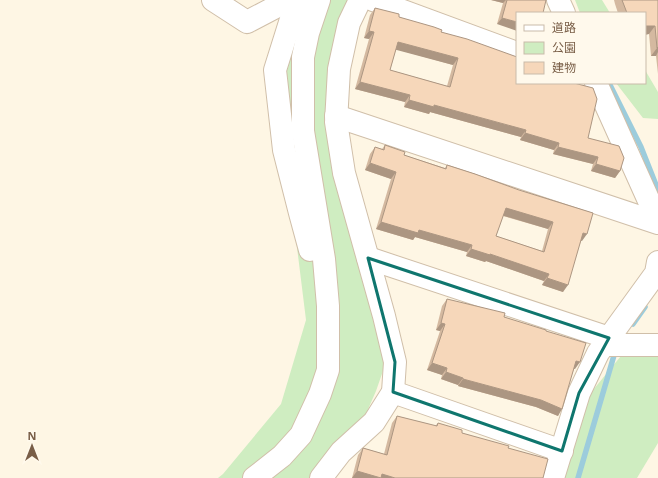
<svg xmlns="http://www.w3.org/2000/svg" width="658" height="478" font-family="'Open Sans','Noto Sans JP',sans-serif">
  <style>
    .green { fill: #cfedc1 }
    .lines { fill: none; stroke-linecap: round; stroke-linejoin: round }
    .stream { stroke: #9cccdc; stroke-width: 5.5 }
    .minor-casing { stroke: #d0bfa9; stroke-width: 24 }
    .minor { stroke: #fff; stroke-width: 22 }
    .wall { fill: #d4b9a0; fill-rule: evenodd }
    .shaded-wall { fill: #ac9682 }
    .building { fill: #f6d7ba; stroke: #ac9682; fill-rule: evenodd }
    .marked { fill: none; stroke: #0f766e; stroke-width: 3; stroke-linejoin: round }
  </style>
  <rect width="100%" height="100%" fill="#fef6e4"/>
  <g class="green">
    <path d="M296 0H363L340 63 344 173 391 348 376 391 355 439 321 478H218L223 474 281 404 306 320 275 70Z"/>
    <path d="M575 0H602L610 13H580Z"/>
    <path d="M645 70 658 92V119L643 118 616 83H645Z"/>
    <path d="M630 345 658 347V443L637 478H562L584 401Z"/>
  </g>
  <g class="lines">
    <g class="stream">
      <path d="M609 83 641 147 658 190"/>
      <path d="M633 324 645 307"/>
      <path d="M578 478 615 352"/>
    </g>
    <g class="minor-casing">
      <g id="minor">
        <path d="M213 0 247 22 289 0"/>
        <path d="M297 0 275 70 284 150 300 213 310 250"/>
        <path d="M373 0 517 53"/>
        <path d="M558 0 564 13"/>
        <path d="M596 83 658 221"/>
        <path d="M336 116 658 223"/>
        <path d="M368 258 609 338"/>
        <path d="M603 345H658"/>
        <path d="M393 392 562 451"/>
        <path d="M254 478 282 456 301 435 320 394 328 370V306L324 259 303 131V57L308 33 319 0"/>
        <path d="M321 478 341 452 374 422 393 392 395 362 384 316 344 173 336 122 339 69 349 23 360 0"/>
        <path d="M553 478 579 393 598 353 656 273 658 262"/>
      </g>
    </g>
    <use href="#minor" class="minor"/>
  </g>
  <g class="wall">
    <path d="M491 0H546L497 24 503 3Z"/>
    <path d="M614 0H658V74L656 56H651L649 34 645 13H618L615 4Z"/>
    <path d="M375 8 399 17 441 32 517 83 588 138 620 171 615 178 591 171 593 164 553 154 554 150 520 140 521 137 430 112 429 114 404 107 405 102 355 89 369 39 364 38 370 15ZM396 49 453 65 447 86 390 70Z"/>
    <path d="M385 145 404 155 445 168 447 165 475 174 582 241H581L563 292 542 285 544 281 486 261 485 262 466 256 467 252 415 237 413 240 376 229 391 179 365 170 370 154 375 147 382 149ZM503 216 548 229 542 251 496 236Z"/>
    <path d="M447 299 504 317 546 331 575 369H574L558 416 536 407 458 386V385L441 379 442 375 427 370 440 331 436 330 442 306Z"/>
    <path d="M397 416 435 426 438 423 462 433 508 448 543 478H352L358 455 363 448 384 454 392 423Z"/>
  </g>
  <g class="shaded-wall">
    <path d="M491 0H506L503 3Z"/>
    <path d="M502 18 517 22V31L497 24Z"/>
    <path d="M645 26H655L649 34 645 35Z"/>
    <path d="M369 31 374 32 369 39 364 38Z"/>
    <path d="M398 42 458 58 453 65 393 49Z"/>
    <path d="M658 47V52L656 56H651L657 48Z"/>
    <path d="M360 82 410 95 405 102 355 89Z"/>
    <path d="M409 100 434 105 526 130 521 137 430 112 429 114 404 107Z"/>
    <path d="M525 133 559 143 554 150 520 140Z"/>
    <path d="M558 147 598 157 593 164 553 154Z"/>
    <path d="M370 163 396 172 391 179 365 170Z"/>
    <path d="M596 164 620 171 615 178 591 171Z"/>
    <path d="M506 208 553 222 548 229 501 215Z"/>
    <path d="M381 222 419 230 472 245 467 252 415 237 413 240 376 229Z"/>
    <path d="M583 233 587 234 582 241 578 240Z"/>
    <path d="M471 249 490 254 549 274 544 281 486 261 485 262 466 256Z"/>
    <path d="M547 278 568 285 563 292 542 285Z"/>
    <path d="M441 323 445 324 440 331 436 330Z"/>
    <path d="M576 361 580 362 575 369 571 368Z"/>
    <path d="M432 363 447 368 442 375 427 370Z"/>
    <path d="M446 372 463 378 458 385 441 379Z"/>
    <path d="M463 379 541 400 562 409 558 416 536 407 458 386Z"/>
    <path d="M357 471 382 474 395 478H352Z"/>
  </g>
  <g class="building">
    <path d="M507 0H546L543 13H517V22L502 18Z"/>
    <path d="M622 0H658V47L657 48 655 26H645V13H627Z"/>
    <path d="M375 8 399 14V17L434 27 442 30 441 32 467 39 517 57V83H574L593 88 597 99 588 138 619 146 624 158 620 171 596 164 598 157 558 147 559 143 525 133 526 130 434 105V107L409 100 410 95 360 82 374 32 369 31ZM398 42 458 58 450 87 390 70Z"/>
    <path d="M385 145 405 152 404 155 446 169 447 165 475 174 519 190 593 213 587 234 583 233 568 285 547 278 549 274 490 254V255L471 249 472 245 419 230 418 233 381 222 396 172 370 163 375 147 384 150ZM506 208 553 222 544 252 496 236Z"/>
    <path d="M447 299 505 313 504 317 546 330V331L586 343 580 362 576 361 562 409 541 400 463 379V378L446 372 447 368 432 363 445 324 441 323Z"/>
    <path d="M397 416 437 426 438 423 462 430V433L509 446 508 448 548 459 543 478H395L382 474 381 478 357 471 363 448 387 455Z"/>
  </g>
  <path class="marked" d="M368 258 609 338 579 393 562 451 393 392 395 362Z"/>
  <rect x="516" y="12" width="130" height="72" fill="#fff9ec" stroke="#c9bbaa"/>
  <rect x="524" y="25" width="20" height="6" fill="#ffffff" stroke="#c9bbaa"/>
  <text x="552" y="32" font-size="12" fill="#795e47">道路</text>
  <rect x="524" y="42" width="20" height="12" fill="#cfedc1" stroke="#c9bbaa"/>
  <text x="552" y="52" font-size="12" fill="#795e47">公園</text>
  <rect x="524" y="62" width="20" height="12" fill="#f6d7ba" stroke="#c9bbaa"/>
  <text x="552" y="72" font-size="12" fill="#795e47">建物</text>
  <g transform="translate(32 446)" stroke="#fff9ec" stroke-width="3" paint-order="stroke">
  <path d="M0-3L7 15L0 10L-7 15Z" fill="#795e47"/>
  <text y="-6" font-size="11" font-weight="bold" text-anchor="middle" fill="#795e47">N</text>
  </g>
</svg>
